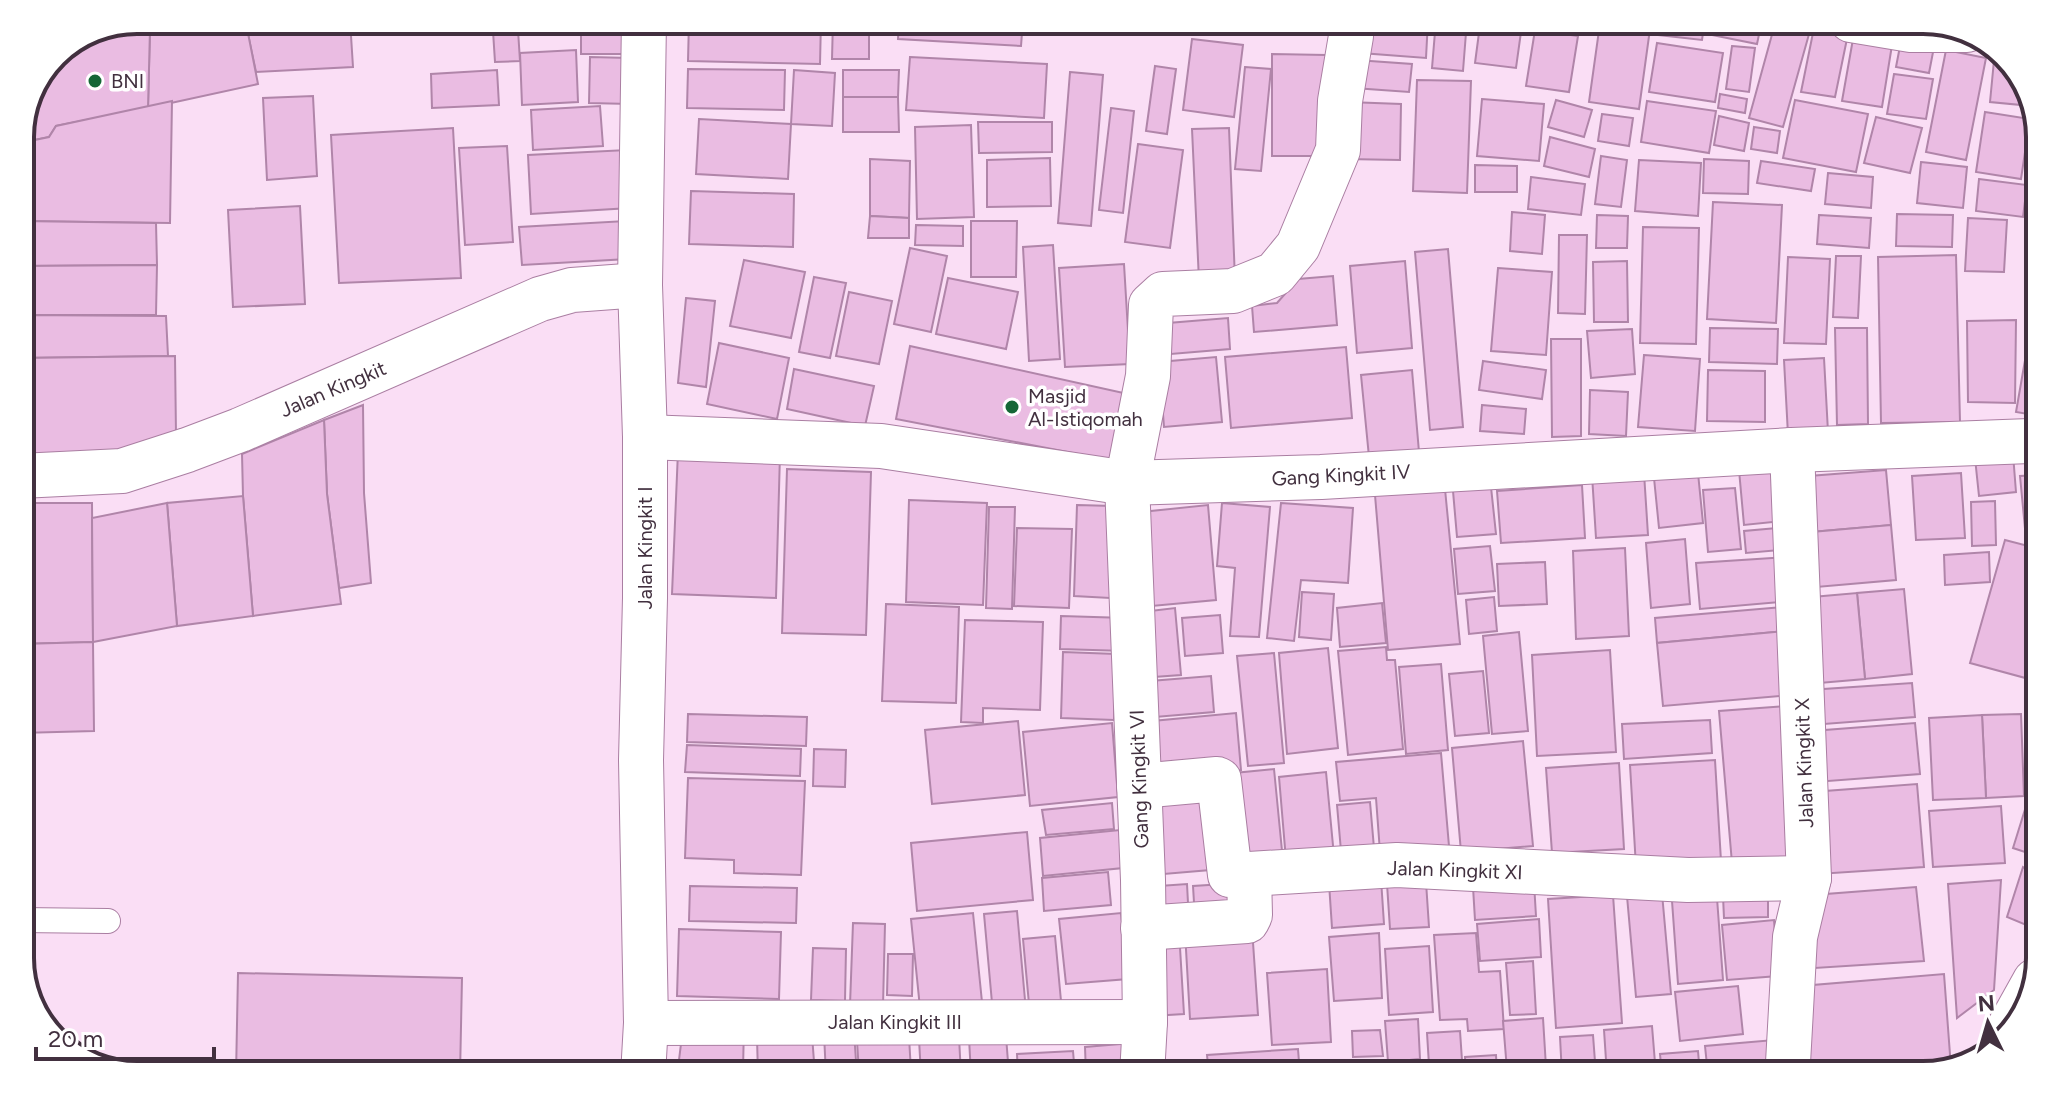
<svg xmlns="http://www.w3.org/2000/svg" width="2060" height="1095" font-family="Figtree,sans-serif">
  <style>
    .building { fill: #eabce2; stroke: #b085a9; stroke-width: 2 }
    .lines { fill: none; stroke-linecap: round; stroke-linejoin: round }
    .service-casing { stroke: #aa7ea2; stroke-width: 26 }
    .minor-casing { stroke: #aa7ea2; stroke-width: 46 }
    .service { stroke: #fff; stroke-width: 24 }
    .minor { stroke: #fff; stroke-width: 44 }
    .poi-dot { fill: #156636; stroke: #fff; stroke-width: 3 }
    .labels { text-anchor: middle; stroke-width: 7; stroke-linejoin: round; paint-order: stroke }
    .poi-label { font-size: 20px; fill: #42303f; stroke: #fff; text-anchor: start }
    .street-label { font-size: 20px; fill: #42303f; stroke: #fff }
    .rim { fill: none; stroke: #42303f; stroke-width: 4 }
  </style>
  <rect width="100%" height="100%" fill="#fadef5"/>
  <g class="building">
    <path d="M137 20H202V27L114 29Z"/>
    <path d="M245 20H350L353 67 256 72Z"/>
    <path d="M486 20H521V22L486 23Z"/>
    <path d="M581 20H623L622 54H581Z"/>
    <path d="M689 20H821L820 64 688 61Z"/>
    <path d="M833 20H869V59H832Z"/>
    <path d="M899 20H1023L1021 46 898 39Z"/>
    <path d="M1272 20H1330V26Z"/>
    <path d="M1363 20H1428L1426 58 1361 53Z"/>
    <path d="M1436 20H1467L1463 71 1432 68Z"/>
    <path d="M1661 20H1705L1702 40 1659 35Z"/>
    <path d="M1716 20H1762L1757 44 1712 35Z"/>
    <path d="M1776 20H1784L1811 27 1783 127 1749 118Z"/>
    <path d="M246 23 258 84 148 108 150 29Z"/>
    <path d="M1600 23 1650 29 1639 109 1589 102Z"/>
    <path d="M1815 23 1849 29 1835 97 1801 92Z"/>
    <path d="M1480 25 1521 32 1516 68 1475 63Z"/>
    <path d="M114 29H150L148 108 56 126 49 137 20 143V130L55 54Z"/>
    <path d="M518 30 520 61 495 62 493 31Z"/>
    <path d="M1535 30 1578 36 1569 92 1526 86Z"/>
    <path d="M1192 39 1243 45 1234 117 1183 110Z"/>
    <path d="M1853 39 1892 45 1882 107 1842 101Z"/>
    <path d="M1901 41 1934 47 1929 73 1896 67Z"/>
    <path d="M1657 43 1723 53 1715 102 1649 92Z"/>
    <path d="M1732 46 1755 48 1749 92 1726 89Z"/>
    <path d="M576 50 578 102 522 105 520 53Z"/>
    <path d="M1946 50 1986 58 1966 160 1926 152Z"/>
    <path d="M1995 50 2021 72 2032 106 1990 102Z"/>
    <path d="M1272 54 1326 55V156H1272Z"/>
    <path d="M590 57 630 58V104L589 103Z"/>
    <path d="M910 57 1047 64 1044 118 906 110Z"/>
    <path d="M1356 60 1412 64 1409 92 1354 88Z"/>
    <path d="M1155 66 1176 69 1167 134 1146 131Z"/>
    <path d="M1245 67 1271 69 1261 171 1235 169Z"/>
    <path d="M688 69 785 70 784 110 687 108Z"/>
    <path d="M497 70 499 105 432 108 431 74Z"/>
    <path d="M794 70 835 73 832 126 791 124Z"/>
    <path d="M843 70H899L898 97H843Z"/>
    <path d="M1070 72 1103 75 1091 226 1058 223Z"/>
    <path d="M1894 74 1933 79 1926 119 1887 114Z"/>
    <path d="M1417 80 1471 81 1467 193 1413 191Z"/>
    <path d="M1720 94 1747 99 1745 113 1718 108Z"/>
    <path d="M313 96 317 176 267 180 263 98Z"/>
    <path d="M843 97H898L899 132H843Z"/>
    <path d="M1482 99 1544 104 1539 161 1477 156Z"/>
    <path d="M1556 100 1592 110 1584 137 1548 127Z"/>
    <path d="M1795 100 1868 114 1856 172 1783 158Z"/>
    <path d="M172 101 170 223 20 221V143L49 137 56 126Z"/>
    <path d="M1647 101 1716 111 1709 153 1641 142Z"/>
    <path d="M1348 102 1401 104 1400 160 1346 159Z"/>
    <path d="M600 106 603 146 533 150 531 110Z"/>
    <path d="M1111 108 1134 111 1123 213 1099 210Z"/>
    <path d="M1985 112 2030 119 2021 179 1976 172Z"/>
    <path d="M1602 114 1633 118 1629 146 1598 141Z"/>
    <path d="M1719 116 1749 123 1744 151 1714 145Z"/>
    <path d="M1876 117 1922 128 1910 173 1864 163Z"/>
    <path d="M699 119 791 124 788 179 696 174Z"/>
    <path d="M978 122H1052V152L979 153Z"/>
    <path d="M971 125 974 217 917 219 915 127Z"/>
    <path d="M1754 127 1780 131 1777 153 1751 149Z"/>
    <path d="M453 128 461 278 339 283 331 135Z"/>
    <path d="M1229 128 1235 280 1199 281 1192 129Z"/>
    <path d="M1550 137 1595 149 1589 177 1544 166Z"/>
    <path d="M2040 143V182L2033 180Z"/>
    <path d="M1138 144 1183 150 1170 248 1125 242Z"/>
    <path d="M507 146 513 242 465 245 459 148Z"/>
    <path d="M627 150 630 208 531 214 528 155Z"/>
    <path d="M1601 156 1627 160 1621 207 1595 204Z"/>
    <path d="M1050 158 1051 206 987 207V160Z"/>
    <path d="M870 159 910 161 909 218 870 216Z"/>
    <path d="M1704 159 1749 161 1748 194 1703 193Z"/>
    <path d="M1639 160 1701 163 1698 216 1635 211Z"/>
    <path d="M1761 161 1815 169 1811 191 1757 183Z"/>
    <path d="M1921 162 1967 167 1963 208 1917 203Z"/>
    <path d="M1475 165 1517 166V192H1475Z"/>
    <path d="M1828 173 1873 177 1871 208 1825 204Z"/>
    <path d="M1531 177 1585 184 1581 215 1528 209Z"/>
    <path d="M1979 179 2027 185 2023 217 1976 211Z"/>
    <path d="M691 191 794 194 793 247 689 244Z"/>
    <path d="M1713 202 1782 205 1776 323 1707 319Z"/>
    <path d="M300 206 305 304 233 307 228 210Z"/>
    <path d="M1512 212 1545 215 1542 254 1510 251Z"/>
    <path d="M1897 214 1953 215 1952 247 1896 246Z"/>
    <path d="M1597 215 1628 216 1627 248H1596Z"/>
    <path d="M1819 215 1871 218 1869 248 1817 244Z"/>
    <path d="M870 216 909 218V238H868Z"/>
    <path d="M1968 218 2007 220 2004 272 1965 271Z"/>
    <path d="M20 221 156 223 157 265 20 266Z"/>
    <path d="M626 221 628 259 522 265 519 227Z"/>
    <path d="M971 221H1017L1016 277H971Z"/>
    <path d="M916 225 963 226V246L915 245Z"/>
    <path d="M1643 227 1699 228 1696 344 1640 343Z"/>
    <path d="M1559 235H1587L1585 314 1558 313Z"/>
    <path d="M1053 245 1060 359 1029 361 1023 247Z"/>
    <path d="M910 248 947 256 931 332 894 324Z"/>
    <path d="M1448 249 1463 427 1430 430 1415 252Z"/>
    <path d="M1956 255 1960 422 1881 423 1878 257Z"/>
    <path d="M1836 256H1861L1858 318 1833 317Z"/>
    <path d="M1788 257 1830 259 1826 344 1784 343Z"/>
    <path d="M744 260 805 272 791 338 730 326Z"/>
    <path d="M1405 261 1412 348 1357 353 1350 266Z"/>
    <path d="M1627 261 1628 322H1594L1593 262Z"/>
    <path d="M1124 264 1130 364 1065 367 1059 268Z"/>
    <path d="M157 265 156 315H20V266Z"/>
    <path d="M1498 268 1552 272 1546 355 1491 351Z"/>
    <path d="M1333 276 1337 325 1254 332 1252 306 1277 303 1298 279Z"/>
    <path d="M814 277 846 283 830 358 799 352Z"/>
    <path d="M948 278 1018 292 1006 349 936 334Z"/>
    <path d="M849 292 892 301 879 364 836 356Z"/>
    <path d="M686 298 715 301 706 387 678 383Z"/>
    <path d="M20 315 166 316 168 356 20 358Z"/>
    <path d="M1228 318 1230 349 1159 355 1156 324Z"/>
    <path d="M2016 320 2015 403 1968 402 1967 321Z"/>
    <path d="M2032 320 2040 321V416L2016 412Z"/>
    <path d="M1710 328 1778 329 1777 364 1709 362Z"/>
    <path d="M1835 328H1867L1868 424 1837 425Z"/>
    <path d="M1632 329 1635 374 1591 378 1587 331Z"/>
    <path d="M1551 339H1581V436L1552 437Z"/>
    <path d="M719 343 789 358 777 419 707 404Z"/>
    <path d="M910 346 1128 394 1114 461 896 419Z"/>
    <path d="M1346 347 1352 418 1231 428 1225 357Z"/>
    <path d="M1644 355 1700 359 1695 431 1638 427Z"/>
    <path d="M175 356 176 434 119 457 20 458V358Z"/>
    <path d="M1216 357 1222 422 1164 427 1159 362Z"/>
    <path d="M1824 358 1828 432 1788 435 1784 360Z"/>
    <path d="M1483 361 1546 370 1542 399 1479 390Z"/>
    <path d="M794 369 874 386 865 426 787 409Z"/>
    <path d="M1412 370 1419 452 1369 457 1361 375Z"/>
    <path d="M1708 370 1765 371V422L1707 421Z"/>
    <path d="M1590 390 1628 392 1626 436 1589 434Z"/>
    <path d="M363 405 364 493 371 583 339 588 327 494 324 420Z"/>
    <path d="M1482 405 1526 409 1524 434 1480 431Z"/>
    <path d="M324 420 327 494 341 604 253 616 243 496 242 454Z"/>
    <path d="M678 451 780 454 776 598 672 594Z"/>
    <path d="M2013 454 2016 492 1979 496 1975 458Z"/>
    <path d="M1786 466 1792 520 1744 525 1739 470Z"/>
    <path d="M787 469 871 472 866 635 782 633Z"/>
    <path d="M1886 470 1891 525 1800 533 1796 477Z"/>
    <path d="M1644 473 1648 535 1596 538 1592 475Z"/>
    <path d="M1698 473 1703 523 1659 528 1654 478Z"/>
    <path d="M1961 473 1965 538 1916 540 1912 476Z"/>
    <path d="M2040 475V538L2026 539 2020 476Z"/>
    <path d="M1582 485 1585 538 1501 543 1497 491Z"/>
    <path d="M1491 487 1496 534 1457 537 1453 491Z"/>
    <path d="M1735 488 1741 549 1708 552 1703 490Z"/>
    <path d="M1445 489 1460 644 1388 650 1375 495Z"/>
    <path d="M243 496 253 616 177 626 167 503Z"/>
    <path d="M909 500 987 503 983 605 906 602Z"/>
    <path d="M1995 501 1996 545 1972 546 1971 502Z"/>
    <path d="M20 503H92L93 642 20 644Z"/>
    <path d="M167 503 177 626 93 642 92 518Z"/>
    <path d="M1222 503 1270 507 1259 637 1230 636 1235 568 1217 566Z"/>
    <path d="M1281 503 1353 508 1348 583 1301 580 1294 641 1267 638Z"/>
    <path d="M1077 505 1113 506 1110 598 1074 596Z"/>
    <path d="M1208 505 1216 600 1141 607 1132 513Z"/>
    <path d="M989 507H1015L1012 609 986 608Z"/>
    <path d="M1891 525 1896 580 1805 588 1800 533Z"/>
    <path d="M1789 527 1791 549 1746 553 1744 531Z"/>
    <path d="M1017 528 1072 529 1069 608 1014 606Z"/>
    <path d="M1685 539 1690 604 1651 608 1646 543Z"/>
    <path d="M2005 540 2040 549V682L1970 663Z"/>
    <path d="M1490 546 1495 591 1458 594 1454 549Z"/>
    <path d="M1625 548 1629 636 1576 639 1573 551Z"/>
    <path d="M1989 552 1990 582 1945 585 1944 555Z"/>
    <path d="M1788 557 1791 601 1700 609 1696 563Z"/>
    <path d="M1545 562 1547 604 1499 606 1497 564Z"/>
    <path d="M1904 589 1912 674 1865 679 1857 593Z"/>
    <path d="M1302 592 1334 594 1331 640 1299 637Z"/>
    <path d="M1857 593 1865 679 1808 684 1801 598Z"/>
    <path d="M1494 597 1497 631 1469 634 1466 600Z"/>
    <path d="M1382 603 1386 643 1340 647 1337 608Z"/>
    <path d="M886 604 959 607 956 703 882 701Z"/>
    <path d="M1784 607 1786 631 1657 643 1655 618Z"/>
    <path d="M1175 608 1181 675 1140 678 1134 613Z"/>
    <path d="M1220 615 1223 653 1185 656 1182 618Z"/>
    <path d="M1061 616 1126 618 1125 651 1060 649Z"/>
    <path d="M965 620 1043 622 1040 710 983 708V723L961 722Z"/>
    <path d="M1786 631 1792 695 1663 706 1657 643Z"/>
    <path d="M1519 632 1528 731 1492 734 1483 636Z"/>
    <path d="M93 642 94 731 20 733V644Z"/>
    <path d="M1386 647 1387 660H1395L1403 749 1348 755 1338 651Z"/>
    <path d="M1328 648 1338 748 1287 754 1279 653Z"/>
    <path d="M1610 650 1616 752 1537 756 1532 655Z"/>
    <path d="M1063 652 1116 654 1114 720 1061 718Z"/>
    <path d="M1274 653 1284 763 1248 766 1237 656Z"/>
    <path d="M1441 664 1448 750 1406 754 1399 667Z"/>
    <path d="M1483 671 1489 733 1455 736 1449 674Z"/>
    <path d="M1211 676 1214 712 1143 718 1138 682Z"/>
    <path d="M1912 683 1915 717 1811 725 1809 690Z"/>
    <path d="M1785 706 1798 869 1733 875 1719 711Z"/>
    <path d="M1236 713 1241 770 1148 779 1142 722Z"/>
    <path d="M688 714 807 717 806 746 687 742Z"/>
    <path d="M2021 714 2024 796 1986 798 1982 715Z"/>
    <path d="M1982 715 1986 798 1933 800 1929 718Z"/>
    <path d="M1710 720 1712 753 1624 759 1622 724Z"/>
    <path d="M1018 721 1025 795 932 804 925 730Z"/>
    <path d="M1112 723 1118 797 1030 806 1023 732Z"/>
    <path d="M1915 723 1920 774 1815 782 1812 731Z"/>
    <path d="M1523 741 1533 846 1461 852 1452 748Z"/>
    <path d="M687 745 801 749 800 776 685 772Z"/>
    <path d="M814 749 846 750 845 787 813 786Z"/>
    <path d="M1441 753 1449 846 1380 852 1376 798 1340 801 1336 762Z"/>
    <path d="M1715 760 1721 861 1636 867 1630 765Z"/>
    <path d="M2040 761V857L2013 848Z"/>
    <path d="M1619 763 1624 849 1552 853 1546 768Z"/>
    <path d="M1274 769 1283 861 1232 866 1224 774Z"/>
    <path d="M1326 772 1334 856 1286 860 1279 777Z"/>
    <path d="M688 778 805 781 801 875 734 873V860L685 858Z"/>
    <path d="M1917 784 1924 867 1818 874 1812 792Z"/>
    <path d="M1214 786 1222 869 1152 875 1144 793Z"/>
    <path d="M1370 802 1374 848 1341 851 1337 805Z"/>
    <path d="M1112 803 1114 829 1046 835 1042 810Z"/>
    <path d="M2001 806 2005 863 1933 867 1929 811Z"/>
    <path d="M1120 830 1123 868 1043 876 1040 838Z"/>
    <path d="M1027 832 1033 900 917 911 911 843Z"/>
    <path d="M2023 867 2040 879V904L2031 927 2007 917Z"/>
    <path d="M1108 872 1111 905 1044 911 1042 878Z"/>
    <path d="M1381 879 1384 924 1332 928 1329 883Z"/>
    <path d="M2001 880 1994 990 1957 1018 1948 884Z"/>
    <path d="M1426 882 1429 927 1390 929 1387 884Z"/>
    <path d="M1661 882 1671 994 1636 997 1626 885Z"/>
    <path d="M1240 883 1243 916 1195 919 1193 886Z"/>
    <path d="M1534 883 1536 916 1475 920 1473 887Z"/>
    <path d="M1187 884 1189 922 1147 925 1145 887Z"/>
    <path d="M690 886 797 888 796 923 689 921Z"/>
    <path d="M1916 887 1924 961 1815 968 1813 895Z"/>
    <path d="M1613 895 1622 1023 1556 1028 1548 899Z"/>
    <path d="M1768 895V917L1724 918 1723 896Z"/>
    <path d="M1717 898 1723 980 1678 984 1672 901Z"/>
    <path d="M1017 911 1026 1011 993 1014 984 914Z"/>
    <path d="M973 913 982 1002 920 1008 911 919Z"/>
    <path d="M1121 913 1128 979 1066 984 1059 919Z"/>
    <path d="M1539 919 1541 957 1480 961 1477 924Z"/>
    <path d="M1774 920 1778 976 1727 980 1722 925Z"/>
    <path d="M853 923 885 924 883 1006 850 1005Z"/>
    <path d="M1252 928 1258 1015 1190 1019 1185 932Z"/>
    <path d="M679 929 781 932 779 999 677 996Z"/>
    <path d="M1179 931 1184 1014 1152 1016 1147 934Z"/>
    <path d="M1379 933 1382 998 1334 1001 1329 937Z"/>
    <path d="M1476 933 1479 972 1500 971 1504 1029 1468 1031 1467 1019 1440 1020 1434 935Z"/>
    <path d="M1055 936 1061 1001 1029 1004 1023 939Z"/>
    <path d="M1429 946 1433 1012 1389 1015 1385 949Z"/>
    <path d="M813 948 846 949 845 1001 811 1000Z"/>
    <path d="M888 954H913L912 996 887 995Z"/>
    <path d="M1533 961 1536 1014 1510 1015 1506 963Z"/>
    <path d="M1327 969 1331 1042 1272 1045 1267 973Z"/>
    <path d="M238 973 462 978 460 1075H236Z"/>
    <path d="M1944 974 1951 1068 1924 1075H1808L1801 986Z"/>
    <path d="M1738 986 1743 1034 1680 1041 1675 992Z"/>
    <path d="M1543 1018 1546 1067 1507 1070 1503 1021Z"/>
    <path d="M1418 1019 1420 1059 1388 1062 1385 1021Z"/>
    <path d="M744 1024 743 1071 678 1068 683 1028Z"/>
    <path d="M1652 1026 1656 1075H1607L1604 1030Z"/>
    <path d="M1380 1030 1383 1056 1353 1057 1352 1031Z"/>
    <path d="M1460 1031 1463 1075H1412L1411 1066 1429 1065 1427 1033Z"/>
    <path d="M854 1032 857 1075H826L824 1034Z"/>
    <path d="M812 1035 815 1075H758L757 1038Z"/>
    <path d="M1593 1035 1596 1075H1562L1560 1037Z"/>
    <path d="M1006 1036 1009 1075H971L969 1038Z"/>
    <path d="M909 1037 911 1071 859 1073 857 1041Z"/>
    <path d="M959 1037 961 1075H921L919 1039Z"/>
    <path d="M1774 1040 1777 1075H1708L1705 1046Z"/>
    <path d="M1132 1043 1134 1075H1086L1085 1047Z"/>
    <path d="M1298 1049 1300 1075H1209L1207 1055Z"/>
    <path d="M1073 1051 1075 1075H1018L1017 1054Z"/>
    <path d="M1698 1051 1700 1075H1662L1660 1054Z"/>
    <path d="M1496 1055 1497 1075H1466L1465 1057Z"/>
    <path d="M1188 1061 1189 1075H1151L1150 1063Z"/>
    <path d="M677 1070 717 1072V1075H677Z"/>
    <path d="M1406 1071V1075H1377V1073Z"/>
    <path d="M1545 1072 1546 1075H1502Z"/>
  </g>
  <g class="lines">
    <g class="service-casing">
      <path id="service" d="M20 920 108 921"/>
    </g>
    <g class="minor-casing">
      <g id="minor">
        <path d="M1851 20 1911 30H1967"/>
        <path d="M645 437 881 446 1127 483 1321 477 1792 450 2030 441 2040 442"/>
        <path d="M20 476 122 471 187 450 240 430 540 299 572 290 640 285"/>
        <path d="M1139 786 1217 779 1219 780 1230 875H1233L1397 865 1688 880 1809 878"/>
        <path d="M1143 928 1247 921 1250 915 1249 874"/>
        <path d="M646 1023 1145 1022"/>
        <path d="M2006 1033 2035 981"/>
        <path d="M643 1075 646 1023 641 760 645 598V437L640 285 644 20"/>
        <path d="M1142 1075 1145 1022 1143 880 1127 483 1148 376 1151 305 1163 294 1233 291 1275 274 1298 246 1338 150 1340 101 1351 36 1352 20"/>
        <path d="M1790 1075 1788 1063 1795 937 1809 878 1792 450"/>
      </g>
    </g>
    <use href="#service" class="service"/>
    <use href="#minor" class="minor"/>
  </g>
  <g class="poi-dot">
    <circle cx="95" cy="81" r="8"/>
    <circle cx="1012" cy="407" r="8"/>
  </g>
  <g class="labels">
    <g class="poi-label">
      <text x="111" y="88">BNI</text>
      <text x="1028" y="403">Masjid<tspan x="1028" dy="23">Al-Istiqomah</tspan></text>
    </g>
    <g class="street-label">
      <text transform="translate(333 389) rotate(-23)" y="7">Jalan Kingkit</text>
      <text transform="translate(1341 475) rotate(-3)" y="7">Gang Kingkit IV</text>
      <text transform="translate(645 548) rotate(-90)" y="7">Jalan Kingkit I</text>
      <text transform="translate(1804 763) rotate(-92)" y="7">Jalan Kingkit X</text>
      <text transform="translate(1139 779) rotate(-92)" y="7">Gang Kingkit VI</text>
      <text transform="translate(1455 870) rotate(2)" y="7">Jalan Kingkit XI</text>
      <text x="895" y="1029">Jalan Kingkit III</text>
    </g>
  </g>
  <path d="M0 0H2060V1095H0ZM137 34H1923A103 103 0 0 1 2026 137V958A103 103 0 0 1 1923 1061H137A103 103 0 0 1 34 958V137A103 103 0 0 1 137 34Z" fill="#fff" fill-rule="evenodd"/>
  <path class="rim" d="M137 34H1923A103 103 0 0 1 2026 137V958A103 103 0 0 1 1923 1061H137A103 103 0 0 1 34 958V137A103 103 0 0 1 137 34Z"/>
  <g transform="translate(1988 1023) rotate(355)" stroke="#ffffff" stroke-width="6" paint-order="stroke">
  <path d="M0-6L14 30L0 20L-14 30Z" fill="#42303f"/>
  <text y="-12" font-size="22" font-weight="bold" text-anchor="middle" fill="#42303f">N</text>
  </g>
  <path d="M36 1047v12h178v-12" fill="none" stroke="#42303f" stroke-width="4"/>
  <text x="48" y="1047" font-size="24" fill="#42303f" stroke="#ffffff" stroke-width="6" paint-order="stroke">20 m</text>
</svg>
